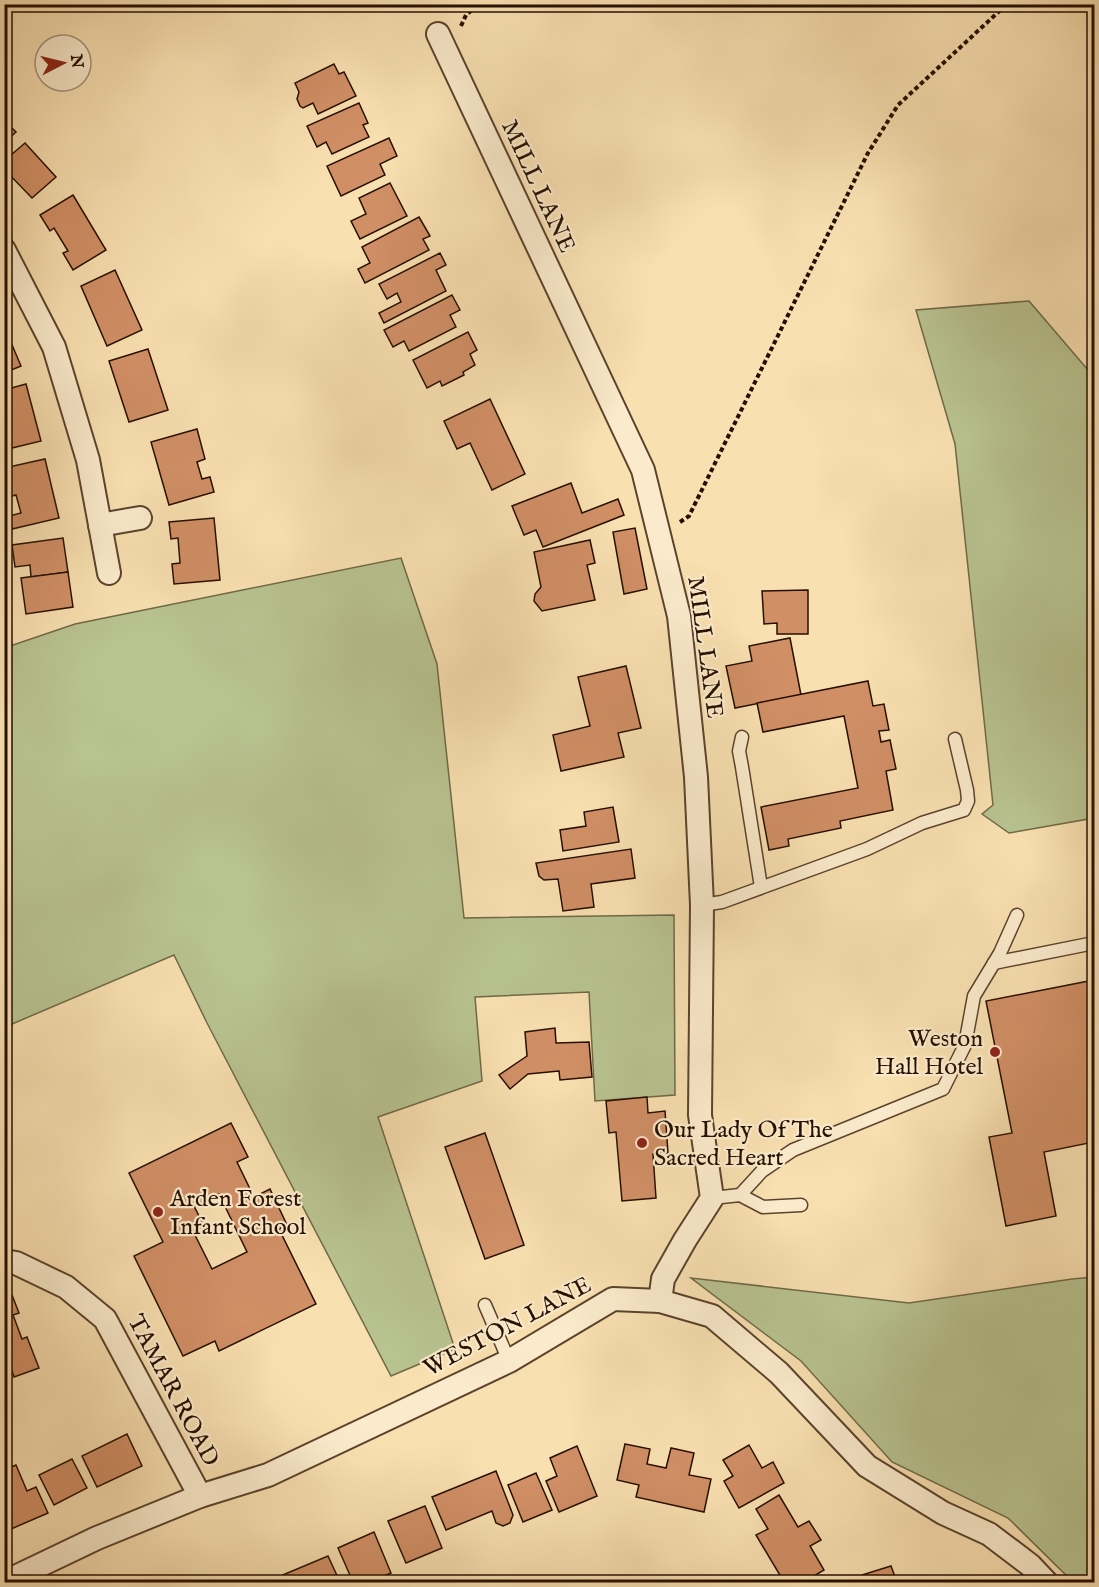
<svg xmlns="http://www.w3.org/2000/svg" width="1099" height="1587" font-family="'IM FELL English',serif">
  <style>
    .green { fill: #b8c390; stroke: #6f6948; stroke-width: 1.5 }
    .building { fill: #d18f66; stroke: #260f00; stroke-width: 1.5; fill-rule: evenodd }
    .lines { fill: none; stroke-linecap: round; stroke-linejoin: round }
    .service-casing { stroke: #5b432c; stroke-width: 15 }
    .minor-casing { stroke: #5b432c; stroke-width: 26 }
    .path { stroke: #260f00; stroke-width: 4; stroke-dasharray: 4.5 3; stroke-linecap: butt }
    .service { stroke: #fbebcc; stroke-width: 12 }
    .minor { stroke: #fbebcc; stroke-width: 22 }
    .poi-dot { fill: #8f2418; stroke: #fbebcc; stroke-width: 2 }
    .labels { text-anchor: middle; stroke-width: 4.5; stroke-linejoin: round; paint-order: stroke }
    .street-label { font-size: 24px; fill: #260f00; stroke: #fbebcc }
    .poi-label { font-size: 24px; fill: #260f00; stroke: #fbebcc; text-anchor: start }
  </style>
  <rect width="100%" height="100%" fill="#f9e0b1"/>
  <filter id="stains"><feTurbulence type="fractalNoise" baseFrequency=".00333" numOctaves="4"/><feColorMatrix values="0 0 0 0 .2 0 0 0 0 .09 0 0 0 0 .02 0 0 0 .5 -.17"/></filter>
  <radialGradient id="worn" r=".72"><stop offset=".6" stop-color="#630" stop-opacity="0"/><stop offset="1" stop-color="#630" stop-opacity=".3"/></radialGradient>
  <g class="green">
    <path d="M1029 301 1094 377V818L1009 833 982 814 993 805 955 444 916 310Z"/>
    <path d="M401 558 437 664 464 918 674 915 675 1095 595 1101 589 992 475 997 482 1081 378 1117 455 1349 391 1376 207 1023 174 955 5 1027 4 648 75 624Z"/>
    <path d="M1094 1277V1582H1073L1008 1518 892 1462 801 1361 691 1278 909 1303 1072 1279Z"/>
  </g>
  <g class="building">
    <path d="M334 64 339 74 344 72 356 96 318 114 313 103 303 108 300 106 297 99 299 92 295 83Z"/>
    <path d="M359 103 368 123 363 125 369 137 332 154 326 142 317 147 307 126Z"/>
    <path d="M4 120 16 132 4 143Z"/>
    <path d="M389 138 397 156 380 164 385 175 341 196 327 166Z"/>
    <path d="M25 143 56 177 32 198 4 169V161Z"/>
    <path d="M390 183 407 216 360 239 351 221 366 214 359 198Z"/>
    <path d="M73 195 106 250 73 270 63 253 68 251 54 228 50 231 40 215Z"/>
    <path d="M419 217 430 236 423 239 429 250 365 283 358 269 370 263 362 247Z"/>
    <path d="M440 253 446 265 436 270 446 291 384 323 379 313 401 302 397 293 387 299 379 284Z"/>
    <path d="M115 270 142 330 107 346 81 286Z"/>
    <path d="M452 295 460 310 450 315 456 327 409 351 404 341 393 347 384 330Z"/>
    <path d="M4 326 21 366 4 373Z"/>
    <path d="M468 332 477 350 470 354 475 365 463 372 464 375 442 386 440 381 427 388 413 360Z"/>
    <path d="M148 349 168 410 129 422 109 361Z"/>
    <path d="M26 384 41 441 12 448 4 421V390Z"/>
    <path d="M490 399 525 474 492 490 470 443 457 449 444 421Z"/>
    <path d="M197 429 205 459 197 462 202 479 210 477 214 492 169 505 151 442Z"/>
    <path d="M45 459 59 518 12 529 9 516 21 513 16 495 8 497 4 480V468Z"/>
    <path d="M571 483 582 513 618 499 624 515 543 547 536 530 524 535 512 506Z"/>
    <path d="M214 518 220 580 174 584 172 564 180 563 178 538 171 539 169 522Z"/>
    <path d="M635 528 647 589 624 594 613 532Z"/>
    <path d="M63 538 68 572 31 577 30 565 15 567 12 545Z"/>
    <path d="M590 540 595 563 587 565 595 600 542 611 534 601 535 594 541 587 534 552Z"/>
    <path d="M68 572 73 607 26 614 21 578Z"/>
    <path d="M808 590V634H777V623L764 624 762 591Z"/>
    <path d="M790 638 801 695 735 708 726 666 752 661 749 646Z"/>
    <path d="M626 666 641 728 618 733 624 757 561 771 553 735 590 726 578 677Z"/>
    <path d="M868 681 873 706 884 704 889 730 879 731 881 742 890 740 896 769 886 771 893 810 840 821 841 828 788 839 789 846 769 850 761 807 858 788 844 716 763 732 757 703Z"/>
    <path d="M613 807 619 842 563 851 560 830 586 826 584 812Z"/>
    <path d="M631 849 635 878 591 884 594 907 563 911 558 879 544 880 539 876 536 863Z"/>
    <path d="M1094 980V1142L1044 1152 1056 1216 1006 1226 989 1137 1012 1133 986 1001Z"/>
    <path d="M555 1028 556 1043 589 1042 592 1077 560 1080 559 1071 528 1074 510 1089 499 1075 527 1056 525 1032Z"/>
    <path d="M647 1097 648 1113 665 1111 668 1153 653 1154 656 1198 622 1201 616 1132 609 1133 606 1101Z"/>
    <path d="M231 1123 248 1157 237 1162 254 1197 270 1189 287 1225 279 1229 316 1304 219 1351 215 1341 183 1356 134 1256 163 1242 129 1173ZM219 1194 247 1252 212 1269 193 1231 204 1226 194 1206Z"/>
    <path d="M485 1133 524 1245 485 1259 445 1147Z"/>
    <path d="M12 1295 19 1313 13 1315 22 1339 27 1337 39 1368 14 1377 10 1365 4 1367V1297Z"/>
    <path d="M127 1434 142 1466 97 1487 82 1456Z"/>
    <path d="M625 1444 650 1449 647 1464 666 1468 671 1448 694 1453 689 1475 711 1479 704 1512 636 1497 639 1485 617 1480Z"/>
    <path d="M749 1445 762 1468 773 1462 784 1483 739 1508 724 1481 733 1476 723 1460Z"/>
    <path d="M577 1446 597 1496 559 1512 546 1481 557 1476 550 1458Z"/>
    <path d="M72 1459 87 1488 54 1505 39 1475Z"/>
    <path d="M16 1465 27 1491 36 1487 48 1513 4 1532V1470Z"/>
    <path d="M496 1471 513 1515 510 1523 503 1526 496 1523 492 1511 446 1530 432 1497Z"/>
    <path d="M536 1473 552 1510 523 1522 508 1485Z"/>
    <path d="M779 1495 798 1527 809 1521 821 1540 810 1546 824 1570 804 1582H784L756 1535 768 1529 756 1509Z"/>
    <path d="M425 1506 442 1548 406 1563 388 1521Z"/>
    <path d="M374 1532 391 1573 369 1582H353L338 1548Z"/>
    <path d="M328 1556 340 1582H280L278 1577Z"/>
    <path d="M891 1566 897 1582H864L862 1575Z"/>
  </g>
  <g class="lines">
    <g class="service-casing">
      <g id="service">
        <path d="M742 737 739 751 742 767 761 887"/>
        <path d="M702 905 722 902 867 849 922 823 964 810 968 801 967 790 955 739"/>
        <path d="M994 963 1094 943"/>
        <path d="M740 1195 762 1171 793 1150 943 1089 965 1045 974 996 1000 953 1017 915"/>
        <path d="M712 1198 740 1195 763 1207 801 1205"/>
        <path d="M485 1305 509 1361"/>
      </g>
    </g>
    <g class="minor-casing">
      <g id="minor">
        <path d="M438 34 643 470 679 616 696 777 702 905 700 1115 712 1198 685 1240 663 1279 660 1301"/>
        <path d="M4 250 54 347 88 460 109 573"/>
        <path d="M100 525 140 518"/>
        <path d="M4 1261 16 1263 66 1287 105 1319 200 1496"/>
        <path d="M5 1582 97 1538 200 1496 268 1475 509 1361 613 1299 660 1301 712 1316 779 1373 867 1466 943 1513 989 1534 1030 1565 1046 1582"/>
      </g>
    </g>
    <g class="path">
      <path d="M461 26 466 15 479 4"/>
      <path d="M680 522 689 516 868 153 898 105 1007 4"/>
    </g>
    <use href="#service" class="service"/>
    <use href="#minor" class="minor"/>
  </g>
  <g class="poi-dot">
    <circle cx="995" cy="1052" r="6"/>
    <circle cx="642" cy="1143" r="6"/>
    <circle cx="158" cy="1212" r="6"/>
  </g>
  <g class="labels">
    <g class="street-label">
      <text transform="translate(539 186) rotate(65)" y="8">MILL LANE</text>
      <text transform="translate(706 647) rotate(82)" y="8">MILL LANE</text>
      <text transform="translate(507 1326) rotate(-28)" y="8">WESTON LANE</text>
      <text transform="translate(174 1390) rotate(62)" y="8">TAMAR ROAD</text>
    </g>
    <g class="poi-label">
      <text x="983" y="1046" text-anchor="end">Weston<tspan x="983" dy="28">Hall Hotel</tspan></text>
      <text x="654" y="1137">Our Lady Of The<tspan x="654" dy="28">Sacred Heart</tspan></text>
      <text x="170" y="1206">Arden Forest<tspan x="170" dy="28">Infant School</tspan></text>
    </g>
  </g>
  <rect width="1099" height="1587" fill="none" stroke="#f9e0b1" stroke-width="24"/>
  <rect x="6" y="6" width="1087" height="1575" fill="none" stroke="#260f00" stroke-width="3"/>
  <rect x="12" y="12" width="1075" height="1563" fill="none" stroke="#260f00" stroke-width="1.5"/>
  <g transform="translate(63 63) rotate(83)"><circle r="28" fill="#fbebcc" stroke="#a6937a" stroke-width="1.5"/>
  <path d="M0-4.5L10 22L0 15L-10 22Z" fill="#8f2418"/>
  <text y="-9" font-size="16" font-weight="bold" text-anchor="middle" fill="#260f00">N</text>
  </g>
  <rect width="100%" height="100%" filter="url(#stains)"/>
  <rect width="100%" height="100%" fill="url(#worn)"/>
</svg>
